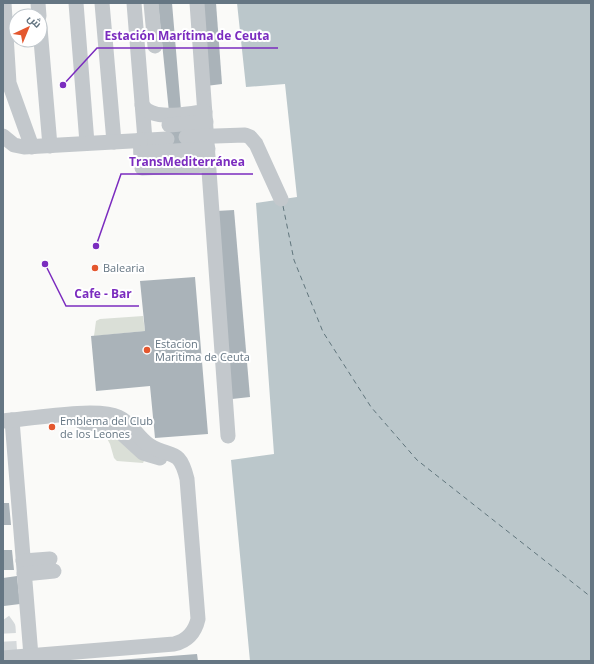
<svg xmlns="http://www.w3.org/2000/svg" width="594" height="664" font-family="'Open Sans',Cairo,sans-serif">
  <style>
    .green { fill: #dadfd7 }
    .water { fill: #bbc7cb }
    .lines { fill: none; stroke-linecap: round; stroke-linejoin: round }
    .ferry { stroke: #60757c; stroke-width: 1; stroke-dasharray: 5 4; stroke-linecap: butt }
    .building { fill: #aab3b9 }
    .minor-tunnel { stroke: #d5d9db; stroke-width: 15; stroke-dasharray: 15 8; stroke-linecap: butt }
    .minor { stroke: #c3c8cc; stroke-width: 15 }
    .poi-dot { fill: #e4572e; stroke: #fff; stroke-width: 1.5 }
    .labels { text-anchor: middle; stroke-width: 4; stroke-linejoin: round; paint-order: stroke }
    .poi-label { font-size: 11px; fill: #657683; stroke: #fff; text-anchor: start }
    .leader { fill: none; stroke: #7b2cbf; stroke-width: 1.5 }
    .callout-dot { fill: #7b2cbf; stroke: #fff; stroke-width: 1.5 }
    .callout-label { font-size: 12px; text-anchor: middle; font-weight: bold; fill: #7b2cbf; stroke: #fff; stroke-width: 4; stroke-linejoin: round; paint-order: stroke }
  </style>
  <rect width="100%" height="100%" fill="#fafaf8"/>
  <g class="green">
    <path d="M143 316 145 331 94 336 96 321 100 319Z"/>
    <path d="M106 430 144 461 143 463 117 461 114 458 110 444 104 433Z"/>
  </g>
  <path class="water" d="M237 3H591V661H250L231 460 274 454 256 203 297 197 285 84 246 87Z"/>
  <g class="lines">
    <path class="ferry" d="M283 206 294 260 323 332 371 407 417 460 591 597"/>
  </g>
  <g class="building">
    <path d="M158 3H172L182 122 186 137V169L172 172 167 140 170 122Z"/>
    <path d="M199 3H216L222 84 206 86Z"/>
    <path d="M234 210 250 397 232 399 216 211Z"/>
    <path d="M195 277 208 434 155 438 150 386 96 391 91 336 145 331 140 281Z"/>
    <path d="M3 503H9L11 525H3Z"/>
    <path d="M3 550H12L14 570H3Z"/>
    <path d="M17 576 20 604 4 606 3 578Z"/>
    <path d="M197 654 198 661H118V660Z"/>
  </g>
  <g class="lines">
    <path class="minor-tunnel" d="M3 620 8 627 10 658"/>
    <g class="minor">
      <path d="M4 3 9 83 32 147"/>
      <path d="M38 3 39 16"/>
      <path d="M76 3 87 143"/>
      <path d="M102 3 114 142"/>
      <path d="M134 3 145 140"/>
      <path d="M151 3 155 46"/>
      <path d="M197 3 228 436"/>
      <path d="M40 28 50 146"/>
      <path d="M142 105C153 122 187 113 205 112"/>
      <path d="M169 125 206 122"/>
      <path d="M3 136 14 145 24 147 167 139"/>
      <path d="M186 137 245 135 250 137 256 144 281 199"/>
      <path d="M140 140 142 168 209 165"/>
      <path d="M141 153 208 149"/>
      <path d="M82 419V422L110 426 119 431 143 453 160 458"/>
      <path d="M12 420 31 656"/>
      <path d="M3 421C28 419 98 407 118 417 132 423 137 437 149 445 170 459 179 446 187 479L198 619C195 632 187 641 174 644L3 658"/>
      <path d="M23 561 50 559"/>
      <path d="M24 574 54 571"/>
    </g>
  </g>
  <g class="poi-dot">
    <circle cx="95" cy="268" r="4"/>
    <circle cx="147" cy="350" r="4"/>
    <circle cx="52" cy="427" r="4"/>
  </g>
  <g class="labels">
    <g class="poi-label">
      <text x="103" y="272">Balearia</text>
      <text x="155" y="348">Estacion<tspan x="155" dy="13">Maritima de Ceuta</tspan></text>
      <text x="60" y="425">Emblema del Club<tspan x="60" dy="13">de los Leones</tspan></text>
    </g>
  </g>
  <path class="leader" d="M63 85L97 48H278M96 246L121 174H253M45 264L66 306H139"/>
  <g class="callout-dot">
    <circle cx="63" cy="85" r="4"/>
    <circle cx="96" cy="246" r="4"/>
    <circle cx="45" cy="264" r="4"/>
  </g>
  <g class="callout-label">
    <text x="187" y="40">Estación Marítima de Ceuta</text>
    <text x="187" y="166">TransMediterránea</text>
    <text x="103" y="298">Cafe - Bar</text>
  </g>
  <rect width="594" height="664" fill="none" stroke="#657683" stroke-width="8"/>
  <g transform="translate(28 28) rotate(44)"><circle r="19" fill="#ffffff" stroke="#c1c8cd"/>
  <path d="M0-3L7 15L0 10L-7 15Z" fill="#e4572e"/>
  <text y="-6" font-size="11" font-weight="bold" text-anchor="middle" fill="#657683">ش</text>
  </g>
</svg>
